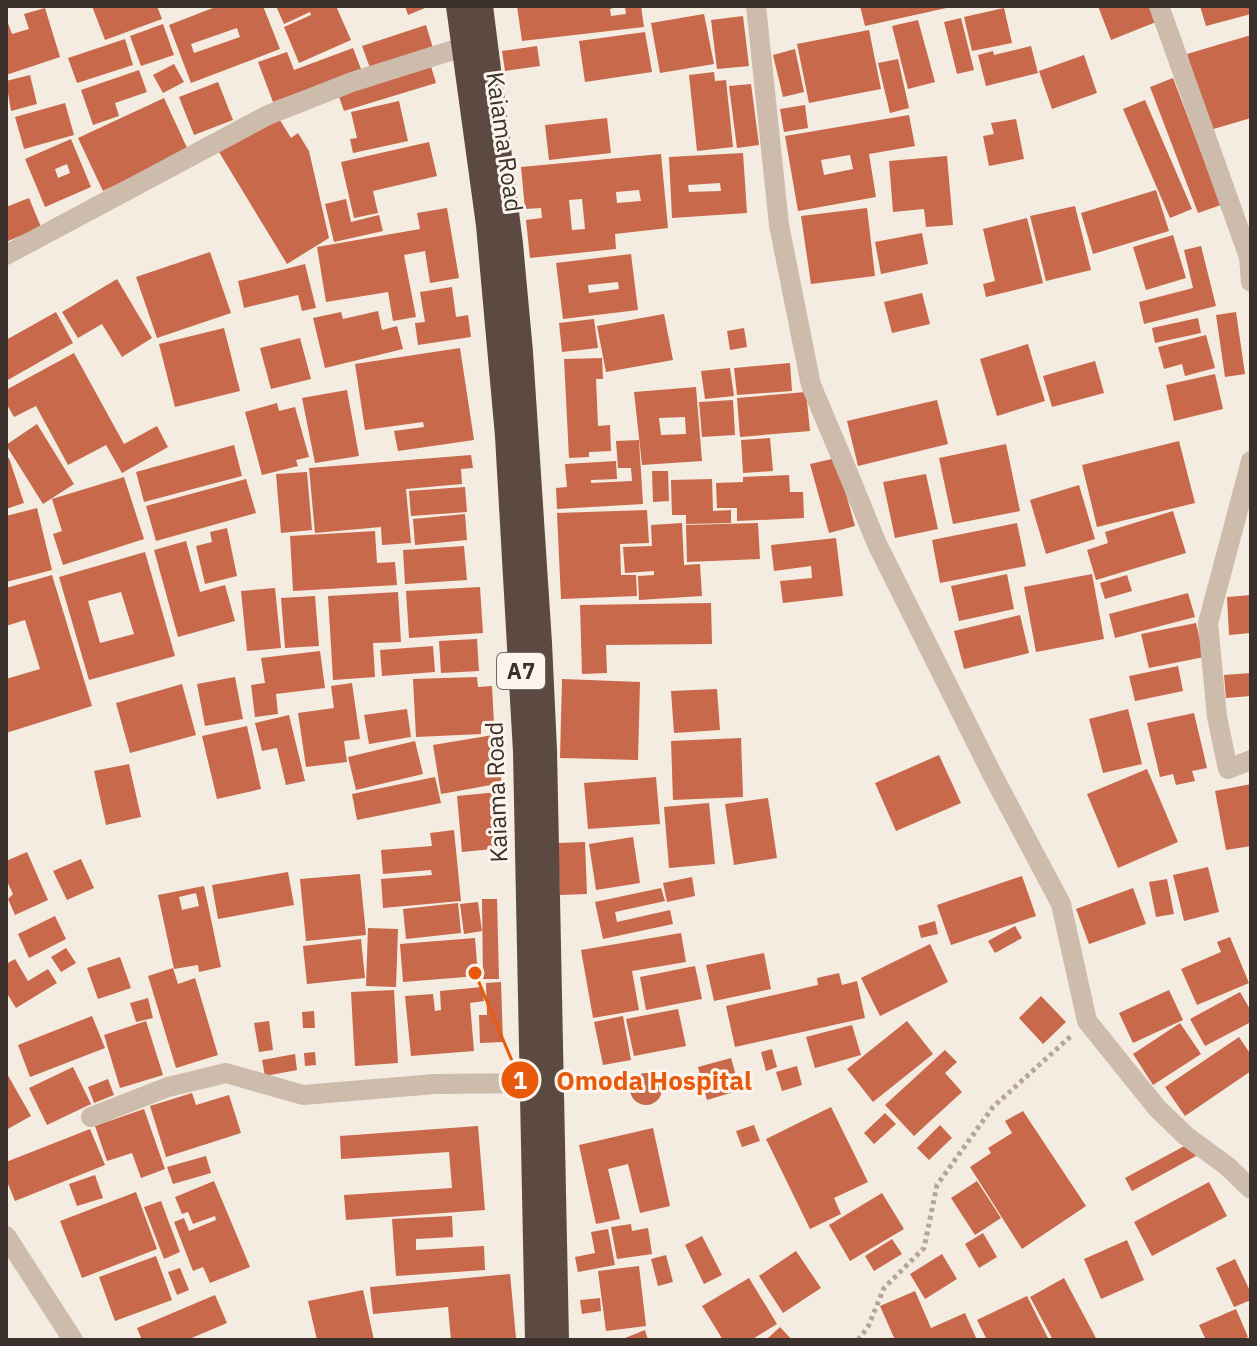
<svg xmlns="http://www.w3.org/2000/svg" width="1257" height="1346" font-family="'IBM Plex Sans',sans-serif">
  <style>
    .building { fill: #c8694b; fill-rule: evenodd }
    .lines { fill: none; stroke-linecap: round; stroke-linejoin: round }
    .path { stroke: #b9a596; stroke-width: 5; stroke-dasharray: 4 4; stroke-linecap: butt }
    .minor { stroke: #cdbbac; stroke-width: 20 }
    .highway { stroke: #5c4a42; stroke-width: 24 }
    .labels { text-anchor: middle; stroke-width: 6; stroke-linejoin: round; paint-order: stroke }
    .shield { fill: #fbf5ee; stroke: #756b66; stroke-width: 2 }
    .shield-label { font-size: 22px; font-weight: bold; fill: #3b302b }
    .street-label { font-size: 24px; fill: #3b302b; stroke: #fbf5ee }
    .leader { fill: none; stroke: #e8590c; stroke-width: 3 }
    .callout-dot { fill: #e8590c; stroke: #fbf5ee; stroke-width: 3 }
    .mark-label { font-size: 24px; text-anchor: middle; font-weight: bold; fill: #fff }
    .callout-label { font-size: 26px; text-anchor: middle; font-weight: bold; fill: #e8590c; stroke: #fbf5ee; stroke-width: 6; stroke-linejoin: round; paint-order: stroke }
  </style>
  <rect width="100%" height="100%" fill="#f4ebe1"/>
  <g class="building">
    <path d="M92 6H157L162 19 105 40Z"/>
    <path d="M218 6H263L280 49 191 83 169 25ZM237 28 240 37 194 53 191 44Z"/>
    <path d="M276 6H336L351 40 299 63 284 27 311 15 310 12 284 24Z"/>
    <path d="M405 6H430L408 15Z"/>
    <path d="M517 6H620L610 9 611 16 626 14 625 6H641L644 27 522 41Z"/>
    <path d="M860 6H951V7L865 26Z"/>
    <path d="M1098 6H1150L1156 22 1111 40Z"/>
    <path d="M1200 6H1251V14L1206 26Z"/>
    <path d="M45 8 60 57 6 75V18L12 34 29 29 24 14Z"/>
    <path d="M1004 8 1012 43 972 51 964 17Z"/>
    <path d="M704 14 714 64 660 73 651 23Z"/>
    <path d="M743 16 749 66 717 69 711 20Z"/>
    <path d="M961 18 974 70 957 74 944 22Z"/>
    <path d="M918 20 935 82 908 89 892 26Z"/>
    <path d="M163 24 174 55 141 66 130 36Z"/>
    <path d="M426 25 433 48 370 68 362 46Z"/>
    <path d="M869 30 881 89 809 103 797 44Z"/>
    <path d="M645 32 652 72 585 82 579 41Z"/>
    <path d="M1251 35V118L1210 130 1187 54Z"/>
    <path d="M125 39 133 65 77 83 68 58Z"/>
    <path d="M537 46 540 66 505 71 502 51Z"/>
    <path d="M1031 46 1038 73 986 86 978 55 993 51 994 55Z"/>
    <path d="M353 48 361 69 273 102 258 62 287 52 294 70Z"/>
    <path d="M795 49 804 92 783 97 773 55Z"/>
    <path d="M1084 55 1097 93 1052 109 1039 71Z"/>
    <path d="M898 59 909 108 890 113 878 63Z"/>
    <path d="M430 63 436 83 344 111 337 91Z"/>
    <path d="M174 64 184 82 163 93 153 75Z"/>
    <path d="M139 70 147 92 115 103 119 116 93 125 81 90Z"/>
    <path d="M714 72 715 81 726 80 733 147 697 151 689 75Z"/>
    <path d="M30 75 37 104 11 111 6 81Z"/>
    <path d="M1173 78 1221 205 1198 213 1150 87Z"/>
    <path d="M218 82 233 120 194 135 179 97Z"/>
    <path d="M751 84 759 145 737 148 729 86Z"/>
    <path d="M164 98 188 150 103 191 78 138Z"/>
    <path d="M1145 100 1192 209 1170 218 1123 109Z"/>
    <path d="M399 101 408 141 353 153 350 139 357 138 351 112Z"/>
    <path d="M65 103 74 135 24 149 15 117Z"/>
    <path d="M805 105 808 128 784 132 780 109Z"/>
    <path d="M909 115 915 146 869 154 876 197 798 211 785 136ZM850 155 853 169 824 175 821 160Z"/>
    <path d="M278 117 291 138 298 133 309 151 329 238 287 264 219 152Z"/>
    <path d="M607 118 611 153 549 160 545 125Z"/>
    <path d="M1016 119 1024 159 989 166 983 136 994 134 991 123Z"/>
    <path d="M71 139 91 187 45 207 25 159ZM67 164 70 173 58 178 55 169Z"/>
    <path d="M429 142 437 176 373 191 378 213 354 218 341 162Z"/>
    <path d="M743 153 747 213 672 218 669 157ZM720 183 721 191 689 192 688 185Z"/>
    <path d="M661 154 668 228 615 234 616 249 530 258 526 220 542 218 541 208 525 209 521 167ZM639 190 641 201 617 203 616 192ZM582 199 585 229 572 230 569 200Z"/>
    <path d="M947 156 953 225 926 227 924 209 893 212 889 161Z"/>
    <path d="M1156 190 1169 231 1093 254 1081 213Z"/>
    <path d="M29 198 41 227 6 242V207Z"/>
    <path d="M346 199 351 222 379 215 383 231 334 242 325 204Z"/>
    <path d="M1075 206 1091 270 1046 281 1030 216Z"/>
    <path d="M447 208 459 278 430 283 425 251 404 255 416 317 393 321 388 292 326 302 317 247 420 229 417 213Z"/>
    <path d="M867 208 875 276 811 284 801 216Z"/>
    <path d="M1027 218 1043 283 986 297 983 284 995 281 983 229Z"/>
    <path d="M922 233 928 264 881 274 875 242Z"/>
    <path d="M1173 235 1186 278 1146 290 1133 247Z"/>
    <path d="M1201 246 1216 306 1144 324 1139 302 1193 288 1184 250Z"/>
    <path d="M210 252 231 313 157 338 136 277Z"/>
    <path d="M631 254 638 310 563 319 556 263ZM618 282 619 289 589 293 588 285Z"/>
    <path d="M305 264 316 308 302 311 298 295 244 308 238 281Z"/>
    <path d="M117 279 152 338 122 357 102 324 78 338 62 312Z"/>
    <path d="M452 287 456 317 468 315 471 337 418 345 415 323 425 322 420 292Z"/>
    <path d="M922 293 930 324 892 333 884 302Z"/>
    <path d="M378 311 382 330 397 326 403 349 325 368 313 318 341 312 343 319Z"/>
    <path d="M56 312 73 343 6 381V340Z"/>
    <path d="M1236 312 1245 374 1225 377 1216 315Z"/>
    <path d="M664 314 673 360 606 372 597 326Z"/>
    <path d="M1198 318 1201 333 1155 343 1152 328Z"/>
    <path d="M594 319 598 348 562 352 559 323Z"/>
    <path d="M224 328 240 391 175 407 159 344Z"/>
    <path d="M744 328 747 347 730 350 727 331Z"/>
    <path d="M1206 335 1215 368 1185 376 1182 364 1164 369 1158 347Z"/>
    <path d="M300 338 311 379 271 389 260 348Z"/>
    <path d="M1028 344 1045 401 997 416 980 359Z"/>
    <path d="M460 348 474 440 398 451 394 431 424 427 423 422 365 430 355 364Z"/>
    <path d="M74 353 124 444 157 426 168 447 122 473 106 445 68 465 36 406 14 417 6 403V390Z"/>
    <path d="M602 358 603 379H596L598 426 610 425 611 451 589 452V457L569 458 564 359Z"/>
    <path d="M1095 361 1104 393 1052 407 1043 376Z"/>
    <path d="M790 363 792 391 737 395 734 368Z"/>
    <path d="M730 368 734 396 705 399 701 371Z"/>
    <path d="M1215 374 1223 409 1174 421 1166 385Z"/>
    <path d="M696 387 702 461 642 465 634 392ZM685 417 686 434 661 435 659 418Z"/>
    <path d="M347 390 359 456 315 463 302 398Z"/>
    <path d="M806 392 810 431 740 437 737 398Z"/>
    <path d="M733 400 735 435 702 437 699 402Z"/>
    <path d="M937 400 948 444 858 466 847 421Z"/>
    <path d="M277 403 279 411 295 407 309 457 296 460 298 466 262 475 245 412Z"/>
    <path d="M37 424 74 484 43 504 6 445Z"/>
    <path d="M770 438 773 471 743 473 741 440Z"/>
    <path d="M639 440 643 504 557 509 556 488 567 487 565 464 616 461 617 479 591 480V483L632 481 631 468H618L616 441Z"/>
    <path d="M1179 441 1195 503 1097 527 1082 465Z"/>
    <path d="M1006 444 1020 511 953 524 939 458Z"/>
    <path d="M234 445 242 476 144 502 136 472Z"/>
    <path d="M471 455 473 468 461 469 462 484 406 489 411 543 382 545 381 527 315 533 309 468Z"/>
    <path d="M9 458 24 503 6 509V459Z"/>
    <path d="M836 458 855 526 829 533 810 464Z"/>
    <path d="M652 471H668L669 501 653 502Z"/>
    <path d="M307 472 312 530 281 533 276 474Z"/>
    <path d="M926 474 938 529 895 538 883 482Z"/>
    <path d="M789 475 790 492H803L804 518 737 521V508H717L716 483 743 482V477Z"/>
    <path d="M124 477 144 539 63 565 53 534 62 531 52 499Z"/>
    <path d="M246 479 256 513 156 541 146 506Z"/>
    <path d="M712 479 713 511 731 510V523L686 524V515H672L671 480Z"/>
    <path d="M1079 485 1095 539 1046 554 1030 500Z"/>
    <path d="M465 487 467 512 411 516 409 491Z"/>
    <path d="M37 508 52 570 6 582V516Z"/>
    <path d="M647 510 649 543 620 544 621 575H636L637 596 561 599 557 513Z"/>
    <path d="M1173 511 1186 553 1096 580 1087 550 1108 543 1105 532Z"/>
    <path d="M465 514 467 540 415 545 413 519Z"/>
    <path d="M682 523 684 565 700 564 702 596 639 600 638 576 654 575V571L625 573 623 547 652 546 651 525Z"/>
    <path d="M758 523 760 559 687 562 686 525Z"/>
    <path d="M1017 523 1026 566 940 583 932 540Z"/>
    <path d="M227 528 237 576 205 584 196 546 212 542 210 532Z"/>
    <path d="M375 531 377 563 395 562 397 585 293 591 290 536Z"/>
    <path d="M836 538 843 596 783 603 780 581 812 578 811 566 774 571 771 545Z"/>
    <path d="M186 541 200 592 225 585 235 621 178 637 154 550Z"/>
    <path d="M464 546 467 580 405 584 403 550Z"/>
    <path d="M145 552 175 656 89 680 59 577ZM121 592 134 634 100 643 88 601Z"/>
    <path d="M1007 574 1014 609 959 621 951 586Z"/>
    <path d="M1092 574 1104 639 1036 652 1024 587Z"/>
    <path d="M52 575 92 706 6 733V679L40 669 25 620 6 626V588Z"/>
    <path d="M1127 575 1132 591 1105 599 1100 583Z"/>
    <path d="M480 587 483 633 409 638 406 591Z"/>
    <path d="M275 588 281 648 247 651 241 591Z"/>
    <path d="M398 592 401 642 373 643 375 677 333 680 328 596Z"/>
    <path d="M1188 593 1195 617 1115 638 1109 614Z"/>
    <path d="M1251 595V633L1229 635 1227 597Z"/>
    <path d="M315 596 319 646 285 648 281 598Z"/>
    <path d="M711 603 712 644 606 645 607 673 582 674 580 605Z"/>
    <path d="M1020 615 1029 653 964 669 954 631Z"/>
    <path d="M1196 623 1204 657 1149 668 1141 634Z"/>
    <path d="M477 639 479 671 441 673 439 641Z"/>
    <path d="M433 646 435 672 382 676 380 650Z"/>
    <path d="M320 651 325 688 276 694 278 714 255 717 251 685 265 683 261 658Z"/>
    <path d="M1178 666 1183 691 1135 701 1129 676Z"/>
    <path d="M1251 673V696L1226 698 1224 675Z"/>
    <path d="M235 677 243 719 205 726 197 684Z"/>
    <path d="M477 677 478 687 492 686 494 724 481 725V734L416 737 413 679Z"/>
    <path d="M562 679 640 682 638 760 560 758Z"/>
    <path d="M352 683 360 739 344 741 347 762 306 767 298 713 334 708 331 686Z"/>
    <path d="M182 684 196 735 130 753 116 703Z"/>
    <path d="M717 689 720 730 674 733 671 691Z"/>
    <path d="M407 709 411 737 369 744 364 715Z"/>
    <path d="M1128 709 1142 764 1103 773 1089 719Z"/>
    <path d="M1194 713 1207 768 1192 771 1195 781 1176 785 1173 774 1160 777 1147 723Z"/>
    <path d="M289 715 305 781 286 785 277 748 262 751 255 723Z"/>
    <path d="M247 726 261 789 217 799 202 736Z"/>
    <path d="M493 735 502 783 441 794 433 745Z"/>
    <path d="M741 738 743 797 673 800 671 741Z"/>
    <path d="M415 741 423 774 356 790 348 757Z"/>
    <path d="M939 755 961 803 896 831 875 783Z"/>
    <path d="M129 764 141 817 106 825 94 771Z"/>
    <path d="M1147 769 1178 842 1118 868 1087 794Z"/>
    <path d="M435 777 441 803 357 820 352 794Z"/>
    <path d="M656 777 660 824 588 829 584 783Z"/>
    <path d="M1251 784V846L1226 850 1215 791Z"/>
    <path d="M498 792 503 848 462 852 457 796Z"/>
    <path d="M768 798 777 858 734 865 725 804Z"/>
    <path d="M709 803 715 864 669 868 664 807Z"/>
    <path d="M454 830 461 901 383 908 381 879 432 875 431 870 383 874 381 850 432 846 430 833Z"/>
    <path d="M633 837 640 883 596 890 589 844Z"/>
    <path d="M585 842 587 894 560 895 558 843Z"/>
    <path d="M27 852 48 900 15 915 8 899 13 894 6 879V861Z"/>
    <path d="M81 859 94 888 67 900 53 871Z"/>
    <path d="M1208 867 1219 912 1184 921 1173 875Z"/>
    <path d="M288 872 294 905 218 919 212 885Z"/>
    <path d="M360 874 366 935 306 941 300 879Z"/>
    <path d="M1022 876 1036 916 951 945 937 905Z"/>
    <path d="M692 877 695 896 667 902 663 883Z"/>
    <path d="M1167 879 1174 914 1156 917 1149 882Z"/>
    <path d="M204 886 221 967 199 972 198 965 174 969 158 895ZM196 893 199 906 182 910 179 897Z"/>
    <path d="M661 888 665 901 615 912 617 922 670 910 673 924 603 939 595 902Z"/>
    <path d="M1133 888 1146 924 1089 944 1076 909Z"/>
    <path d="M482 899H497L499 979H483Z"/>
    <path d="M478 902 482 931 464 934 460 904Z"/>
    <path d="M458 903 461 933 406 939 403 909Z"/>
    <path d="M55 916 66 939 29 958 18 934Z"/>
    <path d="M935 921 938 934 921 938 918 926Z"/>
    <path d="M1015 926 1022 938 995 953 988 941Z"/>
    <path d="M368 928 398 929 396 987 366 986Z"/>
    <path d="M681 933 686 962 632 971 639 1010 593 1018 581 950Z"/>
    <path d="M1230 937 1249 983 1197 1005 1181 969 1221 952 1217 942Z"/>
    <path d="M475 938 478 976 403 982 400 944Z"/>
    <path d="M361 939 365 978 307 984 303 946Z"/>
    <path d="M930 944 948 982 880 1016 861 978Z"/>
    <path d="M66 948 76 963 61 972 51 957Z"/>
    <path d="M764 953 771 989 714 1001 706 965Z"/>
    <path d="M120 957 131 988 98 999 87 968Z"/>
    <path d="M15 959 28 981 48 969 57 983 16 1008 6 992V964Z"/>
    <path d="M695 966 702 999 646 1010 640 977Z"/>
    <path d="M173 968 178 984 195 978 218 1055 176 1068 148 976Z"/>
    <path d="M839 973 842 985 857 981 865 1018 735 1047 726 1006 818 985 817 978Z"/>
    <path d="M501 982 503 1042 480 1043 479 1015H487L486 983Z"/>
    <path d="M482 987 484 1001 470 1003 474 1051 411 1056 405 996 433 994 435 1011 441 1010 440 991Z"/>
    <path d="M394 990 398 1063 355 1066 351 992Z"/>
    <path d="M1169 990 1183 1020 1133 1043 1119 1013Z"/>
    <path d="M1240 992 1251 1011V1022L1205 1046 1190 1019Z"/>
    <path d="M1041 996 1066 1022 1043 1044 1019 1018Z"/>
    <path d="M148 998 153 1018 136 1022 130 1003Z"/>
    <path d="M678 1009 686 1046 634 1056 626 1019Z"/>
    <path d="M314 1011 315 1028H303L302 1012Z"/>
    <path d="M92 1016 105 1048 30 1077 18 1045Z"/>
    <path d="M623 1016 631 1060 603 1065 594 1022Z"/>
    <path d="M146 1021 163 1075 120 1088 104 1035Z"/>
    <path d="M269 1021 273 1050 259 1052 254 1023Z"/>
    <path d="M907 1021 933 1054 873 1102 847 1069Z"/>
    <path d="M1180 1023 1201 1054 1153 1085 1133 1054Z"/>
    <path d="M852 1025 861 1055 815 1068 806 1037Z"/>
    <path d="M1239 1037 1251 1055V1071L1185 1116 1165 1087Z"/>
    <path d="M772 1049 777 1067 766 1071 761 1052Z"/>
    <path d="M945 1050 957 1062 945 1073 962 1092 914 1136 885 1105Z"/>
    <path d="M315 1052 316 1065 305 1066 304 1053Z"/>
    <path d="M295 1054 297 1070 265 1076 262 1060Z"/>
    <path d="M731 1058 740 1090 707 1100 698 1067Z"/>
    <path d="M797 1066 802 1085 782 1091 776 1072Z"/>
    <path d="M73 1067 91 1104 47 1125 29 1088Z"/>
    <path d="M6 1072 31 1116 6 1130Z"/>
    <circle cx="646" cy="1089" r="16"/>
    <path d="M108 1079 114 1095 94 1103 88 1087Z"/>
    <path d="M192 1093 196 1105 229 1095 241 1133 166 1157 150 1106Z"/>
    <path d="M831 1107 868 1182 834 1198 841 1214 810 1229 766 1139Z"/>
    <path d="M144 1109 165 1169 141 1178 132 1153 107 1161 95 1126Z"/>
    <path d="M1023 1111 1086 1206 1022 1249 970 1167 991 1153 988 1148 1012 1133 1005 1121Z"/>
    <path d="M885 1113 896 1124 874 1144 864 1133Z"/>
    <path d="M754 1125 760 1141 742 1147 736 1131Z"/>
    <path d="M940 1125 952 1138 929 1160 917 1148Z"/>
    <path d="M478 1126 485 1210 346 1220 344 1195 452 1188 449 1152 341 1159 340 1136Z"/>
    <path d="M653 1128 670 1206 640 1213 628 1164 608 1169 620 1219 596 1224 579 1145Z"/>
    <path d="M90 1129 105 1165 15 1201 6 1179V1162Z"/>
    <path d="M1190 1143 1196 1156 1132 1191 1125 1178Z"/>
    <path d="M206 1156 211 1173 173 1184 167 1167Z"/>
    <path d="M95 1175 103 1198 77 1206 69 1184Z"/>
    <path d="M214 1181 250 1267 210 1283 203 1267 193 1271 174 1222 184 1218 189 1231 216 1220 215 1216 193 1224 188 1212 182 1214 175 1197Z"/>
    <path d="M977 1181 1001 1218 975 1235 951 1198Z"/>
    <path d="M1209 1182 1227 1216 1152 1256 1134 1222Z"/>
    <path d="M136 1192 157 1249 82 1278 60 1221Z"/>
    <path d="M882 1193 904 1229 850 1261 829 1225Z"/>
    <path d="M161 1201 180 1252 164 1259 144 1207Z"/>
    <path d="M452 1216 453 1237 416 1239V1250L484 1246 485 1270 396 1276 392 1219Z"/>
    <path d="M631 1224 632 1231 648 1228 652 1254 617 1259 611 1227Z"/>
    <path d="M608 1229 615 1265 578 1272 575 1257 595 1253 591 1232Z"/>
    <path d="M983 1233 997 1257 979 1268 965 1244Z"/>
    <path d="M702 1236 722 1275 704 1284 685 1245Z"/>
    <path d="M892 1239 902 1254 874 1271 865 1256Z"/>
    <path d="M1127 1240 1144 1280 1101 1299 1084 1259Z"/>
    <path d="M796 1251 821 1288 783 1313 759 1276Z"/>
    <path d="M942 1254 957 1279 925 1299 910 1274Z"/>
    <path d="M666 1255 673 1282 658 1286 651 1259Z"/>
    <path d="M156 1256 172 1300 115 1321 99 1277Z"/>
    <path d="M1235 1259 1251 1293V1300L1234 1307 1216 1268Z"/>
    <path d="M639 1266 646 1326 606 1331 598 1271Z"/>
    <path d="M180 1268 189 1290 177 1295 168 1272Z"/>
    <path d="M510 1274 516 1338 451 1340 448 1307 373 1314 370 1287Z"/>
    <path d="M749 1278 777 1324 751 1340H723L702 1306Z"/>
    <path d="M1064 1278 1097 1340H1053L1030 1297Z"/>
    <path d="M363 1290 374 1340H317L308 1301Z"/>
    <path d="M915 1291 931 1328 965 1313 977 1340H895L880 1306Z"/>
    <path d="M215 1295 227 1323 187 1340H142L137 1328Z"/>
    <path d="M1027 1296 1049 1340H987L977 1320Z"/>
    <path d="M600 1298 601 1311 582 1314 580 1300Z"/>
    <path d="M1236 1309 1248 1337 1241 1340H1206L1199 1325Z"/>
    <path d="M780 1327 792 1340H766Z"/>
    <path d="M645 1330 648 1340H620Z"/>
  </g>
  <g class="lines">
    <path class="path" d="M858 1340 868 1327 884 1288 924 1248 937 1185 993 1107 1071 1036"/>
    <g class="minor">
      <path d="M756 6 779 225 811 385 848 473 877 544 992 774 1061 904 1087 1021 1157 1108 1186 1136 1227 1166 1251 1189"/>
      <path d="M1159 6 1249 257 1251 282"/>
      <path d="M6 255 268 115 352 82 463 47"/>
      <path d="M1251 461 1208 623 1217 717 1228 769 1251 760"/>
      <path d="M91 1117 168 1087 226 1073 303 1095 435 1084 532 1083"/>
      <path d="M6 1236 73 1340"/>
    </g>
    <g class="highway">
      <path d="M458 6 488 225 507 436 525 752 537 1340"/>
      <path d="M481 6 511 244 521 352 540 643 545 750 557 1340"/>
    </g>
  </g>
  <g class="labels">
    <rect class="shield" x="497" y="653" width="48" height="36" rx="6"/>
    <g class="shield-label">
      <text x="521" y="679">A7</text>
    </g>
    <g class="street-label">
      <text transform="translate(504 142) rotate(82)" y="8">Kaiama Road</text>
      <text transform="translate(497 792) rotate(-92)" y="8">Kaiama Road</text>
    </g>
  </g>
  <path class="leader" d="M475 973L520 1080"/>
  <g class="callout-dot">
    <circle cx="475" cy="973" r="8"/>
    <circle cx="520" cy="1080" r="20"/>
  </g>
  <g class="mark-label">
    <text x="520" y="1089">1</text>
  </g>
  <g class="callout-label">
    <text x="654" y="1090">Omoda Hospital</text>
  </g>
  <rect width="1257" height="1346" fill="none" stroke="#3b302b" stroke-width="16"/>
</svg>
